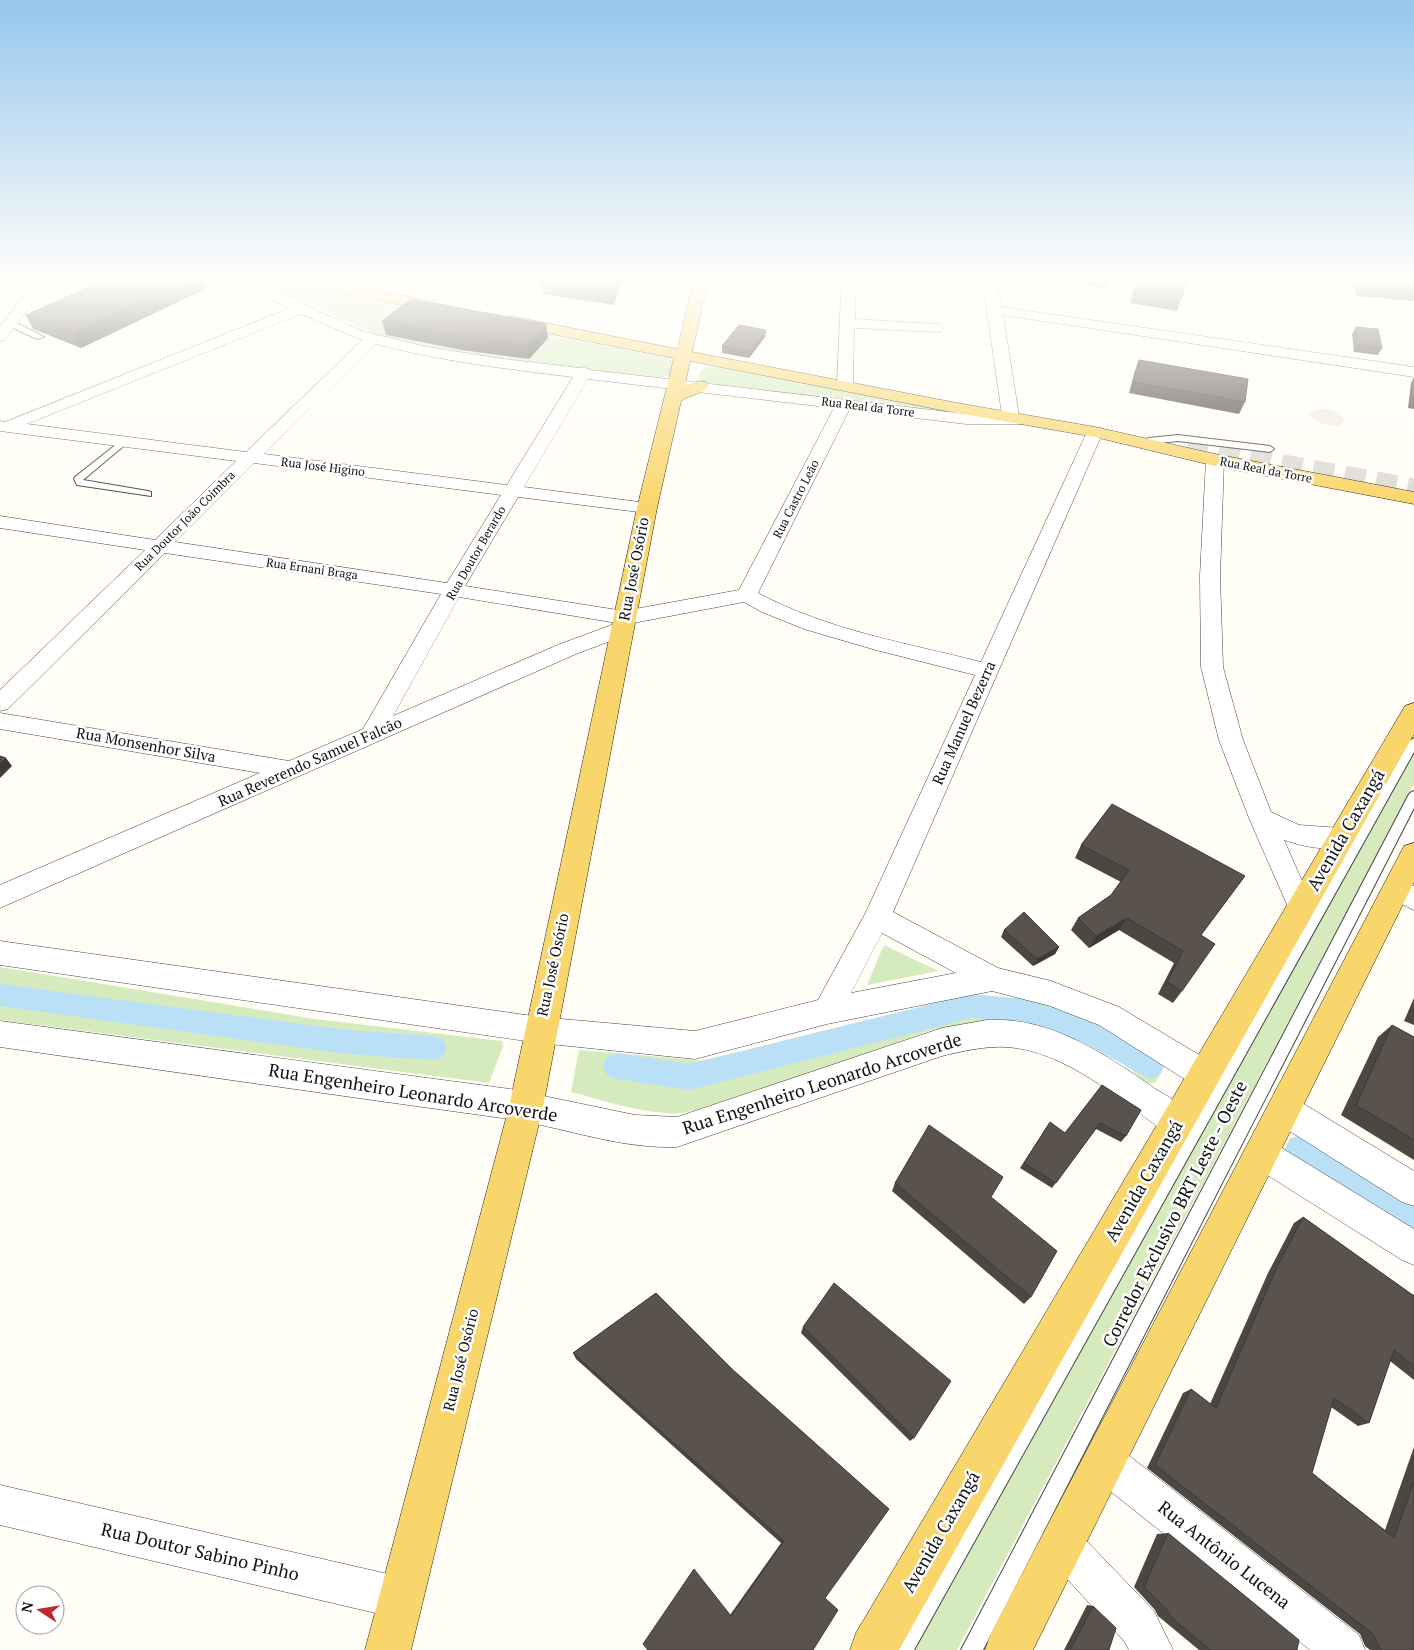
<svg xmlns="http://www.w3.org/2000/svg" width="1414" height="1650" font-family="'PT Serif',serif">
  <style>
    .green { fill: #d5ebbd }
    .plaza { fill: #f1ede2 }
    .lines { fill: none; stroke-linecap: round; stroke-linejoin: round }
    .canal { fill: #b9e0f7; fill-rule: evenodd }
    .primary-tunnel { stroke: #dbdad3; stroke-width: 21; stroke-dasharray: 21 11; stroke-linecap: butt }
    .service-casing { stroke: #444; stroke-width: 2 }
    .minor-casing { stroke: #444; stroke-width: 1 }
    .primary-casing { stroke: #222; stroke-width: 1 }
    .service { fill: #fff; fill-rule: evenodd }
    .minor { fill: #fff; fill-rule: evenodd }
    .primary { fill: #f9d66b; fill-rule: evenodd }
    .wall { fill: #4d4742 }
    .shaded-wall { fill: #3f3936 }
    .building { fill: #5a524d; stroke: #3f3936 }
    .labels { text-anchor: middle; stroke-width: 5; stroke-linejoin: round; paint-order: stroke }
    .far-street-label { font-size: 12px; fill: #111; stroke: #fff }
    .street-label { font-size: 15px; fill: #111; stroke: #fff }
    .near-street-label { font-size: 18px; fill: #111; stroke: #fff }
  </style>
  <rect width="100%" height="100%" fill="#fffdf5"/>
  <g class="green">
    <path d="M288 286 669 358 674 361 670 375 661 378 476 357 394 340 382 337 278 290 281 287Z"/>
    <path d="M708 367H717L990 419 706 383 698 378 700 371Z"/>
    <path d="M1414 746V784L957 1650H913Z"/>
    <path d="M884 945 938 971 867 985Z"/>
    <path d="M0 967 315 1019 502 1041 503 1046 489 1083 0 1020Z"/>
    <path d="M1021 998 1053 1005 1083 1017 1165 1064 1156 1082C1152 1083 1149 1084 1145 1082 1139 1078 1133 1071 1128 1066 1118 1058 1104 1048 1092 1043 1033 1016 994 1017 932 1030L723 1104C705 1108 684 1115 666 1113 634 1111 602 1100 571 1092L579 1050 709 1061 973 999Z"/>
    <path d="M1291 1137 1414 1216V1240L1280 1155Z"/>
  </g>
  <path class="plaza" d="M1318 409H1329L1340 413 1345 421 1340 425 1335 426 1317 422 1309 414Z"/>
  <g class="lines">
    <g class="canal">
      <path d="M0 984 347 1030 434 1036 443 1039 447 1048 443 1057 434 1060 347 1054 0 1006Z"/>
      <path d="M972 994 1023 999 1089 1020 1160 1057 1164 1066 1160 1075 1150 1079 1082 1042 1023 1023 972 1018 689 1090 617 1079 607 1075 603 1066 607 1057 617 1053 689 1064Z"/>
      <path d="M1300 1135 1414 1200V1232L1403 1228 1290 1159 1286 1149 1290 1139Z"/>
    </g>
    <path class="primary-tunnel" d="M1187 447 1414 489"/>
    <g class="service-casing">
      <g id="service">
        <path d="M190 277H199L213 284 208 285Z"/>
        <path d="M7 321H13L44 337 37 339 7 325Z"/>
        <path d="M1178 435 1270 446 1274 449 1270 452 1178 441 1148 444 1144 441 1148 438Z"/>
        <path d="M123 439 126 440V444L83 480 148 491 151 492V496L77 485 74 479 75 477Z"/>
        <path d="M1414 738V752L914 1650H891L1408 742Z"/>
        <path d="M1414 791V808L983 1650H961L1408 796 1410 793Z"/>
      </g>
    </g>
    <g class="minor-casing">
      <g id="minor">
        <path d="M38 277H52L5 340 0 341V327Z"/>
        <path d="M227 277H245L359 330 377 335 428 347 503 359 580 368 584 367 590 370 966 414 1002 415 982 277H996L1001 307 1414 367V377L1003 315 1019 416 1036 418 1038 421 1036 424H966L849 410 758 593C827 630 906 643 981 662L1087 432 1089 428H1101L1103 432 893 912 998 968 1051 981 1119 1007 1216 1065 1220 1075 1216 1085 1205 1089 1194 1085 1099 1025 1050 1006 992 991 827 1024 695 1059 540 1043 0 965V941L540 1017 695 1031 818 1000 866 912 975 675 876 650 804 629 762 612 744 602 628 624 632 629 629 634 576 654 0 908V885L260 773 0 729V713L289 761 363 729 441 594 165 553 8 709 0 711V690L145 550 0 528V516L155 540 236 461 0 431V421L5 422 290 308 229 280ZM301 314 362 340 246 452 27 424ZM375 344C440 361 507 369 573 377L507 485 264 454ZM588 379 834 408 739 590 624 611 465 586 518 497 647 513 653 512 656 508 653 504 647 503 524 487ZM254 463 501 495 447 583 175 542ZM459 597 617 623 560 644 393 716ZM882 933 956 973 851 993Z"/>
        <path d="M467 277H483L441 310H431L429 307 431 304Z"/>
        <path d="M842 277H856L855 319 937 324 942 325 944 328 942 331 937 332 854 328 853 384 851 387H839L837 384Z"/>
        <path d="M1215 455 1221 456 1224 460 1220 576 1223 667 1243 740 1271 812 1299 825 1341 828 1350 831 1354 838 1350 845C1328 852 1305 847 1284 840L1314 908 1310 916 1301 919 1292 916 1249 818 1219 740 1201 667 1200 576 1206 460 1209 456Z"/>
        <path d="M1396 878 1414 886V910L1387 897 1383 889 1387 881Z"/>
        <path d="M987 1020C1049 1016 1105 1054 1154 1088 1163 1094 1183 1104 1189 1111 1191 1114 1192 1119 1194 1122L1189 1133 1178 1137 1167 1133C1121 1101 1065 1050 1006 1047 985 1046 963 1051 942 1056L677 1147C616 1149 562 1126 502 1118 335 1095 167 1071 0 1047V1021L510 1089 635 1115 677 1117 942 1028Z"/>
        <path d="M1283 1094 1294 1098 1414 1171V1206L1402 1202 1272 1120 1267 1109 1272 1098Z"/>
        <path d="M1261 1137 1272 1142 1414 1229V1265L1402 1260 1250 1164 1245 1153 1250 1142Z"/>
        <path d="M1104 1442 1118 1447 1359 1635 1365 1650H1310L1090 1475 1085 1461 1090 1447Z"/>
        <path d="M0 1485 401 1577 416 1583 422 1598 416 1613 401 1619 0 1525Z"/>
        <path d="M1062 1524 1076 1530 1154 1611 1173 1650H1129L1124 1641 1048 1558 1042 1544 1048 1530Z"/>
      </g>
    </g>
    <g class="primary-casing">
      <g id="primary">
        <path d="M267 277H299L444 303 449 305 452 308 449 311 444 313 274 281 269 280Z"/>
        <path d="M695 277H709L692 352 957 403 1095 427 1215 454 1414 492V504L1215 466 1095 437 957 413 690 361 685 385 700 381 706 382 709 386C703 394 689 395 681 401L657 508 543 1107 411 1650H365L509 1107 637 508 674 358 510 326 504 324 502 321 504 318 510 316 677 349Z"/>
        <path d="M1414 703V734L899 1650H850L856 1633 1405 706Z"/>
        <path d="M1414 843V882L1033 1650H985L991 1633 1404 846Z"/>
      </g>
    </g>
    <use href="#service" class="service"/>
    <use href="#minor" class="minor"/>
    <use href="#primary" class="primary"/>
  </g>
  <g class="wall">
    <path d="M112 277H201L205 289 81 348 33 329 26 315Z"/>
    <path d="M502 277H623L614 305 543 294 542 285Z"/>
    <path d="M1088 277H1108L1106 288 1086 286Z"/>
    <path d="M1137 277H1214L1212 284 1207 283V285L1186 282 1177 311 1130 303Z"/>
    <path d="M1351 277H1414V301L1356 296Z"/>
    <path d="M382 321 546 324 548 338 529 359 462 350 386 335Z"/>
    <path d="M1356 327 1382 348 1378 355 1354 352 1352 334Z"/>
    <path d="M766 330 765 337 749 358 722 353V346Z"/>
    <path d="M1139 360 1245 402 1239 414 1129 393 1135 371Z"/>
    <path d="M1414 377V409L1408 408 1411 383Z"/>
    <path d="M1112 804 1201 935 1182 991 1173 1003 1158 994 1174 963 1119 930 1089 948 1071 930 1078 918 1111 895 1121 882 1075 858 1081 845Z"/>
    <path d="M1004 930 1059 947 1055 954 1033 966 1001 937Z"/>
    <path d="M1414 998V1025L1404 1021Z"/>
    <path d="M1392 1025 1414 1037V1160L1341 1115 1378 1037Z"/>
    <path d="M1102 1085 1126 1136 1121 1142 1096 1129 1052 1188 1020 1168 1046 1128 1065 1133Z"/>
    <path d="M895 1183 991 1197 1031 1297 1024 1304 892 1191Z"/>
    <path d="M1303 1217 1413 1295 1414 1294V1380L1390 1361 1369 1423 1358 1426 1331 1407 1312 1473 1385 1530 1414 1447V1650H1370L1365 1646 1360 1634 1147 1468 1183 1393 1191 1389 1210 1404 1268 1273 1294 1223Z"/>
    <path d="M656 1293 825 1598 813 1650 730 1615 781 1543 576 1359 573 1353Z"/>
    <path d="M803 1327 914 1438 910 1441 801 1333Z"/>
    <path d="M1168 1533 1297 1650H1199L1158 1616 1155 1610 1134 1587 1157 1534Z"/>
    <path d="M1087 1605 1093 1606 1109 1650H1064Z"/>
  </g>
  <g class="shaded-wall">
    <path d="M195 277H201L205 289 81 348 74 333Z"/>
    <path d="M617 277H623L614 305 613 291Z"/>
    <path d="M546 324 548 338 529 359 527 345Z"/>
    <path d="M766 330 765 337 749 358 750 351Z"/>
    <path d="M6 758 12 766 0 778V764Z"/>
    <path d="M1127 918 1119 930 1089 948 1096 936Z"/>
    <path d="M1059 947 1055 954 1033 966 1037 959Z"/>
  </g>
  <g class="building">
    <path d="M112 277H195L74 333 26 315Z"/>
    <path d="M546 277H617L613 291 542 281Z"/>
    <path d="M1089 277H1108V281L1088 278Z"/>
    <path d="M1138 277H1188L1180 302 1133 294Z"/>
    <path d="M1360 277H1414V288L1362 284Z"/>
    <path d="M411 299 546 324 527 345 459 336 382 321Z"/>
    <path d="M739 325 766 330 750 351 722 346Z"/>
    <path d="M1356 327 1378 329 1382 348 1357 345Z"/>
    <path d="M1139 360 1248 379 1245 402 1133 382Z"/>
    <path d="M0 756 6 758 0 764Z"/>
    <path d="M1112 804 1245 876 1201 935 1215 944 1182 991 1167 982 1183 951 1127 918 1096 936 1078 918 1111 895 1129 870 1081 845Z"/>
    <path d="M1024 912 1059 947 1037 959 1004 930Z"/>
    <path d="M1392 1025 1414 1037V1140L1356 1105Z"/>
    <path d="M1102 1085 1141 1110 1126 1136 1100 1123 1056 1183 1024 1163 1050 1122 1065 1133Z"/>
    <path d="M929 1125 1003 1177 991 1197 1057 1251 1031 1297 895 1183Z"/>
    <path d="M1303 1217 1414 1296V1366L1394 1350 1369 1423 1334 1398 1312 1473 1394 1538 1414 1481V1650H1382L1379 1647 1373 1634 1155 1465 1191 1389 1216 1408 1277 1267Z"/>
    <path d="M834 1283 951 1381 914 1438 803 1327Z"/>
    <path d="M656 1293 732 1369 889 1509 825 1598 838 1610 813 1650H648L643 1644 694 1569 731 1616 784 1541 573 1353Z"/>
    <path d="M1168 1533 1299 1640 1297 1650H1210L1170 1616 1167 1610 1144 1587Z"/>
    <path d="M1093 1606 1116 1628 1109 1650H1070Z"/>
  </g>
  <linearGradient id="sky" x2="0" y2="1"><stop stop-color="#95c6ee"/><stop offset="0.55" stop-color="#fffefa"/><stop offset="1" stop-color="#fffefa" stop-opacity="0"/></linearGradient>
  <rect width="1414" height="508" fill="url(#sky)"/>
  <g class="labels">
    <g class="far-street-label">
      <text transform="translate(868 407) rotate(7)" y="4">Rua Real da Torre</text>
      <text transform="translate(323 467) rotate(7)" y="4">Rua José Higino</text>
      <text transform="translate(1266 470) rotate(11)" y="4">Rua Real da Torre</text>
      <text transform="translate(796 499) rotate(-63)" y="4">Rua Castro Leão</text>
      <text transform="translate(185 521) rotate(-45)" y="4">Rua Doutor João Coimbra</text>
      <text transform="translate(476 553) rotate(-60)" y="4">Rua Doutor Berardo</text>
      <text transform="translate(312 569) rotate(8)" y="4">Rua Ernani Braga</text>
    </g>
    <g class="street-label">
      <text transform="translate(634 569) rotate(-79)" y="5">Rua José Osório</text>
      <text transform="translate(964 723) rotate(-66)" y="5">Rua Manuel Bezerra</text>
      <text transform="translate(146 745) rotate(10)" y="5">Rua Monsenhor Silva</text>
      <text transform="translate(310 762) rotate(-24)" y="5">Rua Reverendo Samuel Falcão</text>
      <text transform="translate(553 965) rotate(-78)" y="5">Rua José Osório</text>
      <text transform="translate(461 1360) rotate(-76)" y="5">Rua José Osório</text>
    </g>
    <g class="near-street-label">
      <text transform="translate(1346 830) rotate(-60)" y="6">Avenida Caxangá</text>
      <text transform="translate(822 1084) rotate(-18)" y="6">Rua Engenheiro Leonardo Arcoverde</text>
      <text transform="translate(413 1093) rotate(9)" y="6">Rua Engenheiro Leonardo Arcoverde</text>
      <text transform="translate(1144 1181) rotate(-60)" y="6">Avenida Caxangá</text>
      <text transform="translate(1175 1214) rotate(-63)" y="6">Corredor Exclusivo BRT Leste - Oeste</text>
      <text transform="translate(941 1532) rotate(-60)" y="6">Avenida Caxangá</text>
      <text transform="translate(200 1552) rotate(13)" y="6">Rua Doutor Sabino Pinho</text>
      <text transform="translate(1224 1555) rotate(38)" y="6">Rua Antônio Lucena</text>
    </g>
  </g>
  <g transform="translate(40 1610) rotate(282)"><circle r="24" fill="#ffffff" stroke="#a0a0a0"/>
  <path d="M0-4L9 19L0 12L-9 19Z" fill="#c4262e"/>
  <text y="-8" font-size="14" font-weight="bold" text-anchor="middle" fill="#111111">N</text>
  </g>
</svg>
